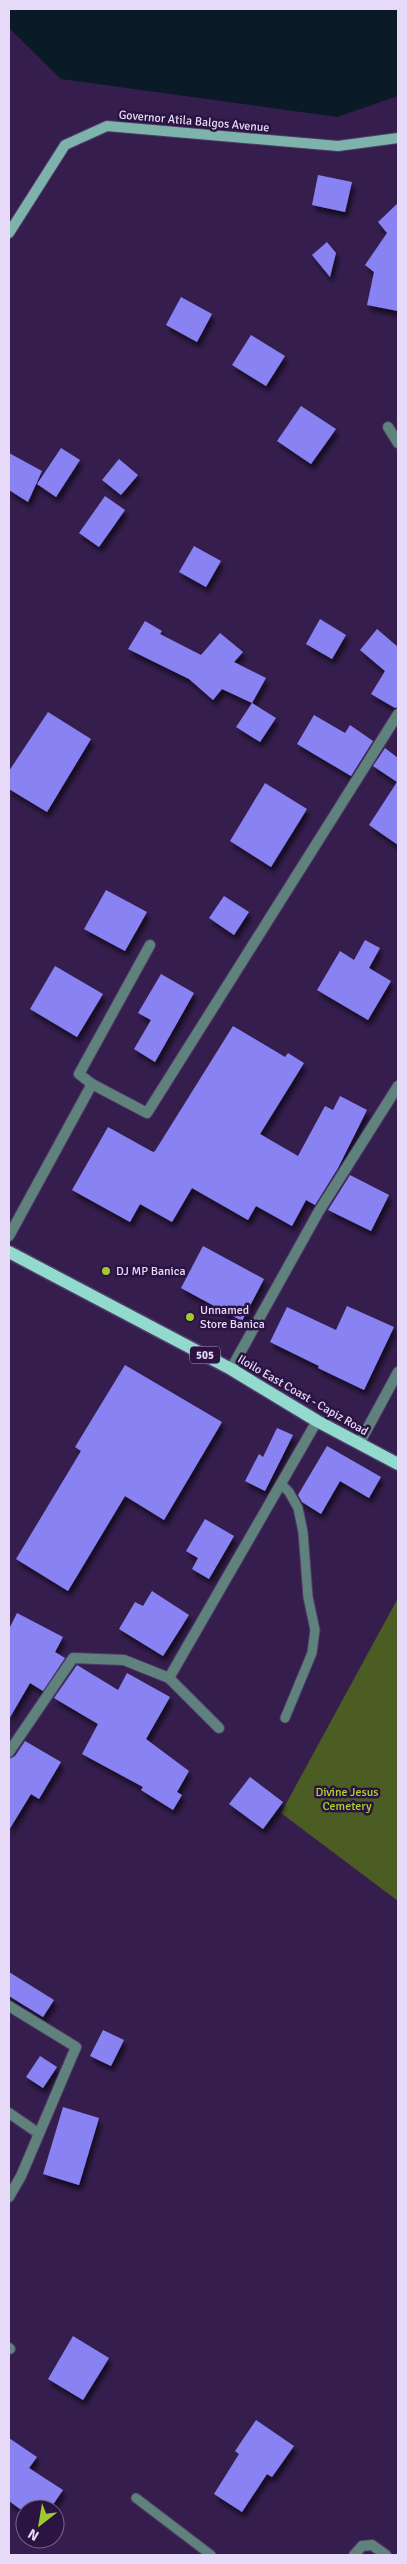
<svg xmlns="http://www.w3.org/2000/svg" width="407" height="2564" font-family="Signika,sans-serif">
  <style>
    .green { fill: #4b5d22 }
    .water { fill: #0a1a26 }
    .building { fill: #8982f3; filter: url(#shadow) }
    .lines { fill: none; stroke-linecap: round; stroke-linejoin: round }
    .service-casing { stroke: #513c69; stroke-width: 11 }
    .minor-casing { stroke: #513c69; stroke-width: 12 }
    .secondary-casing { stroke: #513c69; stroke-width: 12 }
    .primary-casing { stroke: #513c69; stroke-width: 15 }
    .service { stroke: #60827c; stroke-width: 9 }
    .minor { stroke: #60827c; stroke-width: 10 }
    .secondary { stroke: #7db3ab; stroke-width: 10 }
    .primary { stroke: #92d9ce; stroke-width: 12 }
    .poi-dot { fill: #a0c92b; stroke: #2b1342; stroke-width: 2 }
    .labels { text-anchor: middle; stroke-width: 5; stroke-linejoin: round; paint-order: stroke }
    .shield { fill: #2b1342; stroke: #ae9ec1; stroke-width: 1 }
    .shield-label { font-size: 11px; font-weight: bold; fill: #e6daf8 }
    .street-label { font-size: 12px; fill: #e6daf8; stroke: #2b1342 }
    .poi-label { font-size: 12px; fill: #e6daf8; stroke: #2b1342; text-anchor: start }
    .park-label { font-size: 12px; fill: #abd727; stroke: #2b1342 }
  </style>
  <defs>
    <filter id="shadow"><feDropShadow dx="3" dy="5.5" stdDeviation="2.5" flood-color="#0009"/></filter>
  </defs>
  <rect width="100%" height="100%" fill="#351e4e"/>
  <path class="green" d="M398 1598V1901L281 1813Z"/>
  <path class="water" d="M9 9H398V96L337 117 61 79 9 28Z"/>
  <g class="building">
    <path d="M318 175 352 182 345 212 312 205Z"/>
    <path d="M398 203V311L367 305 374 272 365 265 387 233 378 222Z"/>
    <path d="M327 242 336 253 330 277 312 255Z"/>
    <path d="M181 297 212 314 197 342 166 325Z"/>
    <path d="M251 335 285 356 266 386 232 365Z"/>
    <path d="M301 406 336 429 311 464 277 441Z"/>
    <path d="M61 448 80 460 56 497 37 484Z"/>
    <path d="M9 453 42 471 28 502 9 490Z"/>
    <path d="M119 459 138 475 121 495 102 480Z"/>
    <path d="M105 496 125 510 99 547 79 533Z"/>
    <path d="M194 546 221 561 206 587 179 572Z"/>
    <path d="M320 619 346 635 332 659 306 644Z"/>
    <path d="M145 621 162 631 160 634 201 655 220 633 243 652 234 662 266 678 252 703 222 689 213 700 189 679 128 649Z"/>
    <path d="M377 629 398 647V707L395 708 371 694 385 671 360 650Z"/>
    <path d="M252 703 276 718 260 742 236 727Z"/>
    <path d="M48 712 91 739 47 812 9 789V771Z"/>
    <path d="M314 715 345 733 350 725 373 741 351 776 297 744Z"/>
    <path d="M385 748 398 758V845L369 825 397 782 373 766Z"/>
    <path d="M265 783 307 809 271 867 230 841Z"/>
    <path d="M106 890 147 912 125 951 84 929Z"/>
    <path d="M224 896 249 912 234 935 209 918Z"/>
    <path d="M365 940 380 948 369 968 391 981 368 1020 317 990 340 951 354 960Z"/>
    <path d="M55 966 103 994 77 1037 30 1009Z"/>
    <path d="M161 974 194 993 155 1062 134 1049 151 1020 138 1013Z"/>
    <path d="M233 1026 285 1057 288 1053 304 1063 260 1134 298 1156 325 1106 333 1110 340 1096 367 1110 338 1168 315 1205 306 1200 292 1226 256 1206 248 1220 192 1188 172 1222 140 1204 130 1222 72 1190 108 1127 153 1152 155 1151Z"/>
    <path d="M350 1175 389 1195 371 1231 328 1210Z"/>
    <path d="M203 1246 264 1279 242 1321 181 1288Z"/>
    <path d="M347 1306 394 1327 364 1390 318 1368 319 1366 270 1342 287 1307 336 1330Z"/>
    <path d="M125 1365 222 1422 164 1520 125 1496 68 1591 16 1559 81 1451 75 1447Z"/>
    <path d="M277 1428 293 1435 265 1491 245 1481 259 1454 263 1457Z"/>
    <path d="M327 1446 381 1477 369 1498 340 1481 321 1514 302 1502 298 1495Z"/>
    <path d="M205 1519 234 1536 209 1579 192 1569 198 1558 186 1551Z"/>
    <path d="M152 1591 189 1615 163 1656 119 1629 135 1602 143 1606Z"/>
    <path d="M17 1613 63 1637 55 1652 65 1658 43 1691 30 1683 9 1719V1629Z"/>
    <path d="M77 1665 118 1690 127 1673 170 1697 146 1739 189 1771 177 1792 182 1795 173 1810 141 1790 143 1787 82 1754 98 1724 54 1698Z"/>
    <path d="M25 1741 61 1762 39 1799 31 1794 9 1830V1759L15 1756Z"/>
    <path d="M250 1777 283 1802 263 1829 229 1804Z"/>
    <path d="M9 1972 54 2000 43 2017 9 1996Z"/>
    <path d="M103 2030 124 2040 111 2066 90 2056Z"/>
    <path d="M40 2056 57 2067 43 2088 26 2077Z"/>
    <path d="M63 2107 99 2118 79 2185 43 2174Z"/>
    <path d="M73 2336 109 2358 83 2400 48 2379Z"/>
    <path d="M256 2420 294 2446 272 2477 267 2474 242 2512 214 2494 239 2454 235 2451Z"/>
    <path d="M9 2438 37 2457 29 2468 63 2490 50 2509H20L9 2501Z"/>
  </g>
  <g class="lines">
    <g class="service-casing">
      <g id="service">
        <path d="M281 1484 289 1492 298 1508 303 1532 308 1597 315 1630 312 1653 285 1718"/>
        <path d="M136 2498 211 2555"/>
      </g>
    </g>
    <g class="minor-casing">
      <g id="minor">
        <path d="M388 427 398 443"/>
        <path d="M150 945 79 1074 92 1084 147 1113 398 714"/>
        <path d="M9 1236 92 1084"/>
        <path d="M231 1369 319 1211 398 1086"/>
        <path d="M359 1444 398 1372"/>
        <path d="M169 1678 317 1421"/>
        <path d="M9 1752 73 1658 124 1660 169 1678 219 1728"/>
        <path d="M9 2006 76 2047 21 2176 9 2197"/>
        <path d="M9 2113 38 2133"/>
        <path d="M9 2348 10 2349"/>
        <path d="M354 2555 362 2546 372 2545 386 2555"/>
      </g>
    </g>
    <g class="secondary-casing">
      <path id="secondary" d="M9 233 65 145 107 126 338 146 398 138"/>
    </g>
    <g class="primary-casing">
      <path id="primary" d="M9 1252 231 1369 317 1421 398 1464"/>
    </g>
    <use href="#service" class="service"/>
    <use href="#minor" class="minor"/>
    <use href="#secondary" class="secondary"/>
    <use href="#primary" class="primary"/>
  </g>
  <g class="poi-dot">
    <circle cx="106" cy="1271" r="5"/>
    <circle cx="190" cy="1317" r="5"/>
  </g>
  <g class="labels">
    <rect class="shield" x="190" y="1346.5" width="30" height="17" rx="4"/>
    <g class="shield-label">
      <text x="205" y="1359">505</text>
    </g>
    <g class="street-label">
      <text transform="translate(194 121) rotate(5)" y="4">Governor Atila Balgos Avenue</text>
      <text transform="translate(303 1395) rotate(30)" y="4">Iloilo East Coast - Capiz Road</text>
    </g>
    <g class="poi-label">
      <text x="116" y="1275">DJ MP Banica</text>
      <text x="200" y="1314">Unnamed<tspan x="200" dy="14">Store Banica</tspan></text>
    </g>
    <g class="park-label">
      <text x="347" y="1796">Divine Jesus<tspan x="347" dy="14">Cemetery</tspan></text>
    </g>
  </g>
  <rect width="407" height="2564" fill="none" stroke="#e6daf8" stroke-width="20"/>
  <g transform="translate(40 2524) rotate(211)"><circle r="24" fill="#2b1342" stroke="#76638b"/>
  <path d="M0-4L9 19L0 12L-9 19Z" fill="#a0c92b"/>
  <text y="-8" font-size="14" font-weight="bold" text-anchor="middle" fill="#e6daf8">N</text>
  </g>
</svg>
